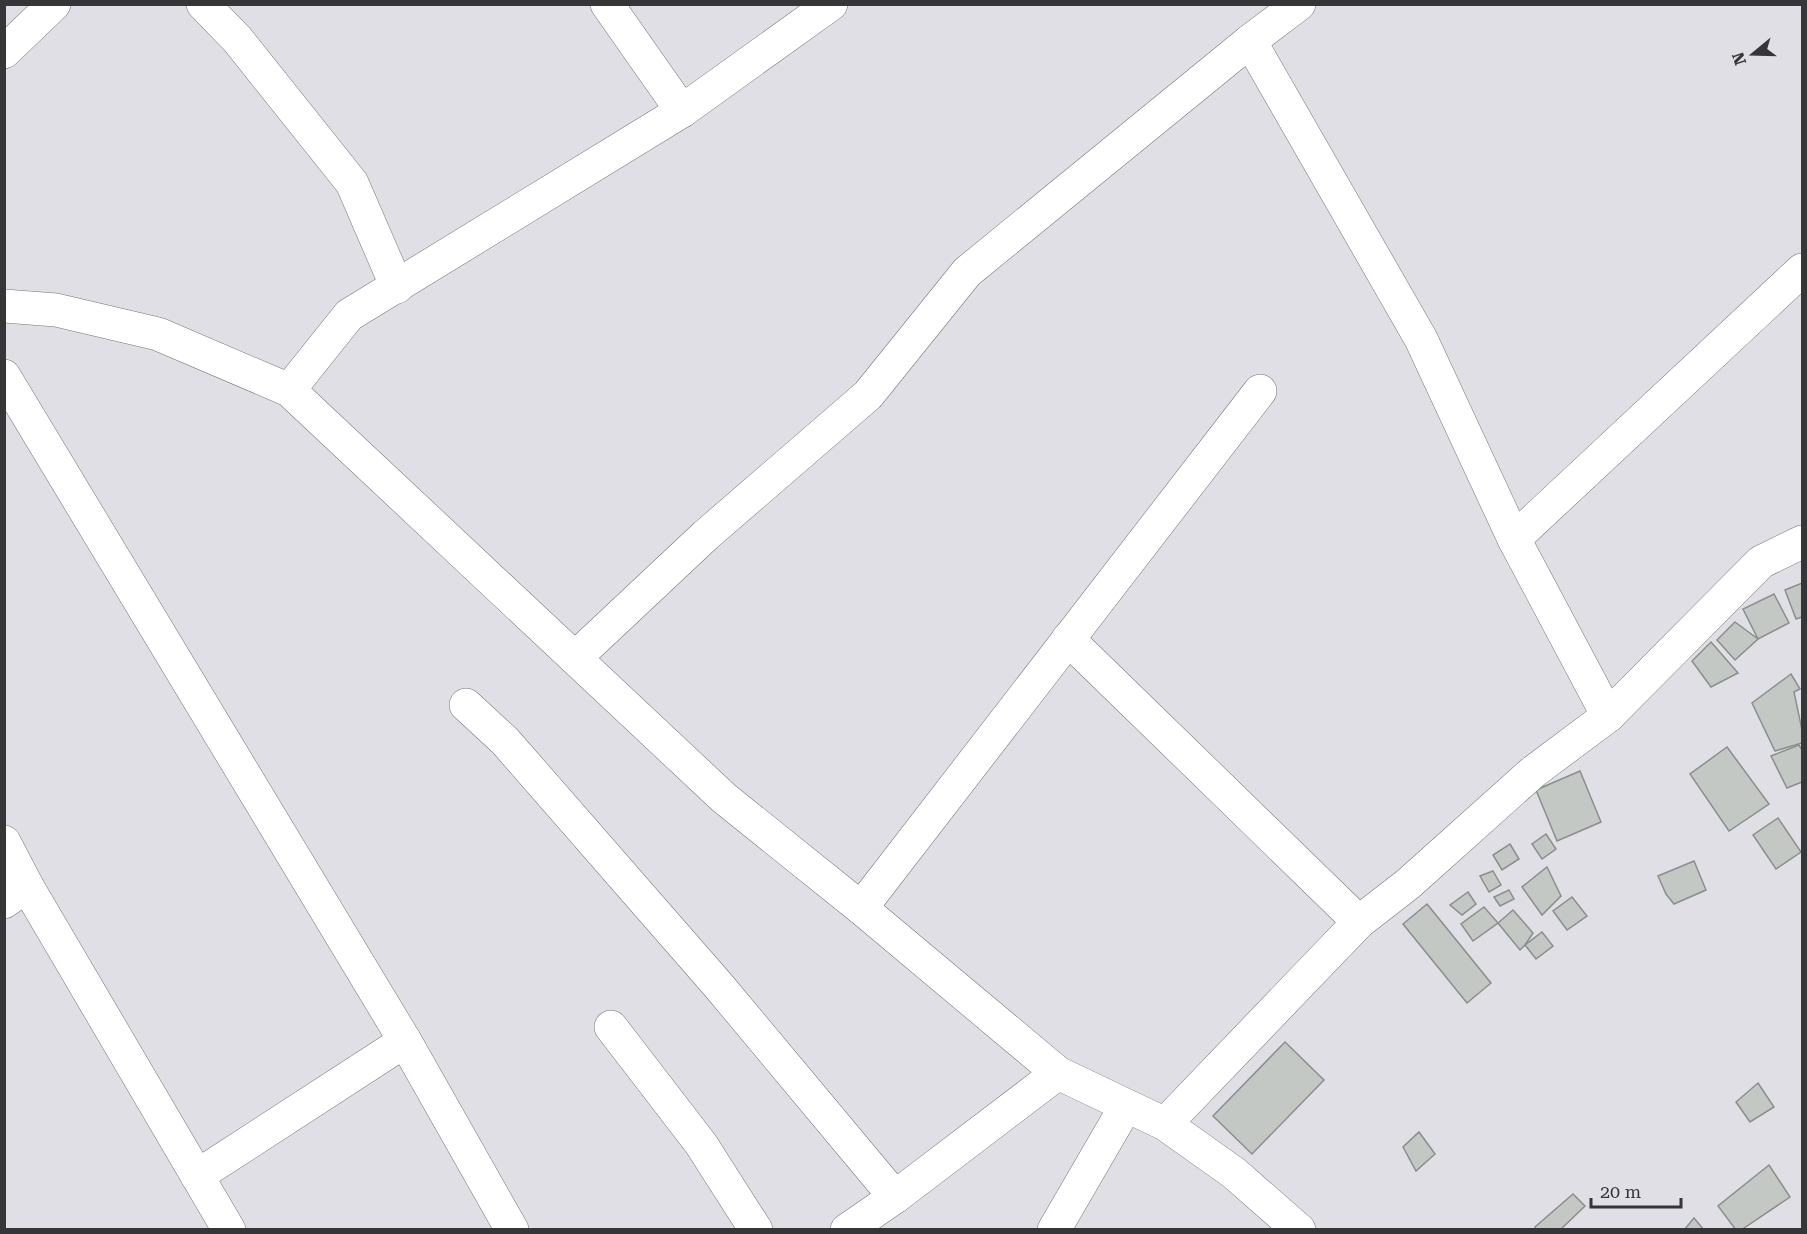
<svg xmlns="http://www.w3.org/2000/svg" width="1807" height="1234" font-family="'Roboto Serif',serif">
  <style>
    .building { fill: #c3c8c4; stroke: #8a8f8b; stroke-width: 1.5 }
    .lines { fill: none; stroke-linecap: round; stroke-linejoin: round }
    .minor-casing { stroke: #76757b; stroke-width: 34 }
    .minor { stroke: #fff; stroke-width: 33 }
  </style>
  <rect width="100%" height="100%" fill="#dfdfe5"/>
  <g class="building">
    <path d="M1802 583V617L1796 619 1785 590Z"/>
    <path d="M1774 594 1789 623 1758 639 1743 609Z"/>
    <path d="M1735 622 1758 639 1735 660 1717 640Z"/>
    <path d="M1711 642 1738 673 1711 687 1692 661Z"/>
    <path d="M1791 674 1800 689 1794 692 1802 730V743L1775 751 1752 703Z"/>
    <path d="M1799 745 1802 750V782L1787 788 1771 756Z"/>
    <path d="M1727 747 1769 804 1729 831 1690 774Z"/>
    <path d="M1580 771 1601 822 1557 841 1536 790Z"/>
    <path d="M1778 818 1801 852 1776 869 1753 835Z"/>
    <path d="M1546 834 1556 849 1542 859 1532 844Z"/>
    <path d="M1510 844 1519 859 1502 870 1493 855Z"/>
    <path d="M1694 861 1706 890 1674 904 1666 894 1658 876Z"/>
    <path d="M1547 867 1561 896 1542 915 1522 887Z"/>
    <path d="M1493 871 1501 885 1489 892 1480 876Z"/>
    <path d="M1509 890 1514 899 1500 906 1494 897Z"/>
    <path d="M1468 892 1476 904 1462 915 1450 905Z"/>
    <path d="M1572 897 1587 916 1567 930 1553 911Z"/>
    <path d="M1427 904 1491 983 1467 1003 1403 924Z"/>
    <path d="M1484 907 1498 923 1473 941 1461 924Z"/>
    <path d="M1513 910 1533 933 1525 945 1520 950 1498 923Z"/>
    <path d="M1542 932 1553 946 1536 959 1525 945Z"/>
    <path d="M1285 1042 1324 1080 1252 1154 1213 1116Z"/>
    <path d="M1758 1083 1774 1107 1750 1122 1736 1102Z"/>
    <path d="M1419 1132 1435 1154 1416 1171 1403 1147Z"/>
    <path d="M1769 1165 1790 1197 1741 1230H1736L1718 1206Z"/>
    <path d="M1573 1194 1585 1206 1560 1230H1536L1535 1227Z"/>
    <path d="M1694 1218 1704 1230H1684Z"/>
  </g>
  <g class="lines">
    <g class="minor-casing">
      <g id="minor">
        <path d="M203 4 237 39 352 183 397 287"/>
        <path d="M607 4 682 111"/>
        <path d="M1250 41 1421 339 1514 539 1608 716"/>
        <path d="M4 52 54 4"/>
        <path d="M4 306 56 310 158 334 289 390 724 798 861 908 1058 1073 1165 1124 1234 1173 1299 1230"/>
        <path d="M4 376 405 1041 512 1230"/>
        <path d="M289 390 349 315 682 111 831 4"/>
        <path d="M1514 539 1802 270"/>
        <path d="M1068 639 1359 922"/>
        <path d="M575 658 706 535 868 395 967 272 1250 41 1299 4"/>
        <path d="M466 705 505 741 718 985 895 1197"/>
        <path d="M4 842 27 886 229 1230"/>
        <path d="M4 902 27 886"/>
        <path d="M861 908 1260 391"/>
        <path d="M611 1027 701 1144 756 1230"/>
        <path d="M1165 1124 1359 922 1408 884 1533 772 1608 716 1761 562 1802 542"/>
        <path d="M197 1176 405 1041"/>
        <path d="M847 1230 895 1197 1058 1073"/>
        <path d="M1054 1230 1126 1106"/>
      </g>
    </g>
    <use href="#minor" class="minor"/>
  </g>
  <rect width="1807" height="1234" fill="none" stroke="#363639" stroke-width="12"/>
  <g transform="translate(1753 54) rotate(251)" stroke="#dfdfe5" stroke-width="4.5" paint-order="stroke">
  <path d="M0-4.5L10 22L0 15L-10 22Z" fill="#363639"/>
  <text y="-9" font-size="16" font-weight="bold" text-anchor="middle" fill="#363639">N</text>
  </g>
  <path d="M1591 1198v9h90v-9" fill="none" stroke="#363639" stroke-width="3"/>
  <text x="1600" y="1198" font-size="18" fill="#363639" stroke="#dfdfe5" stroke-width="4.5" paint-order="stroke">20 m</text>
</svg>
